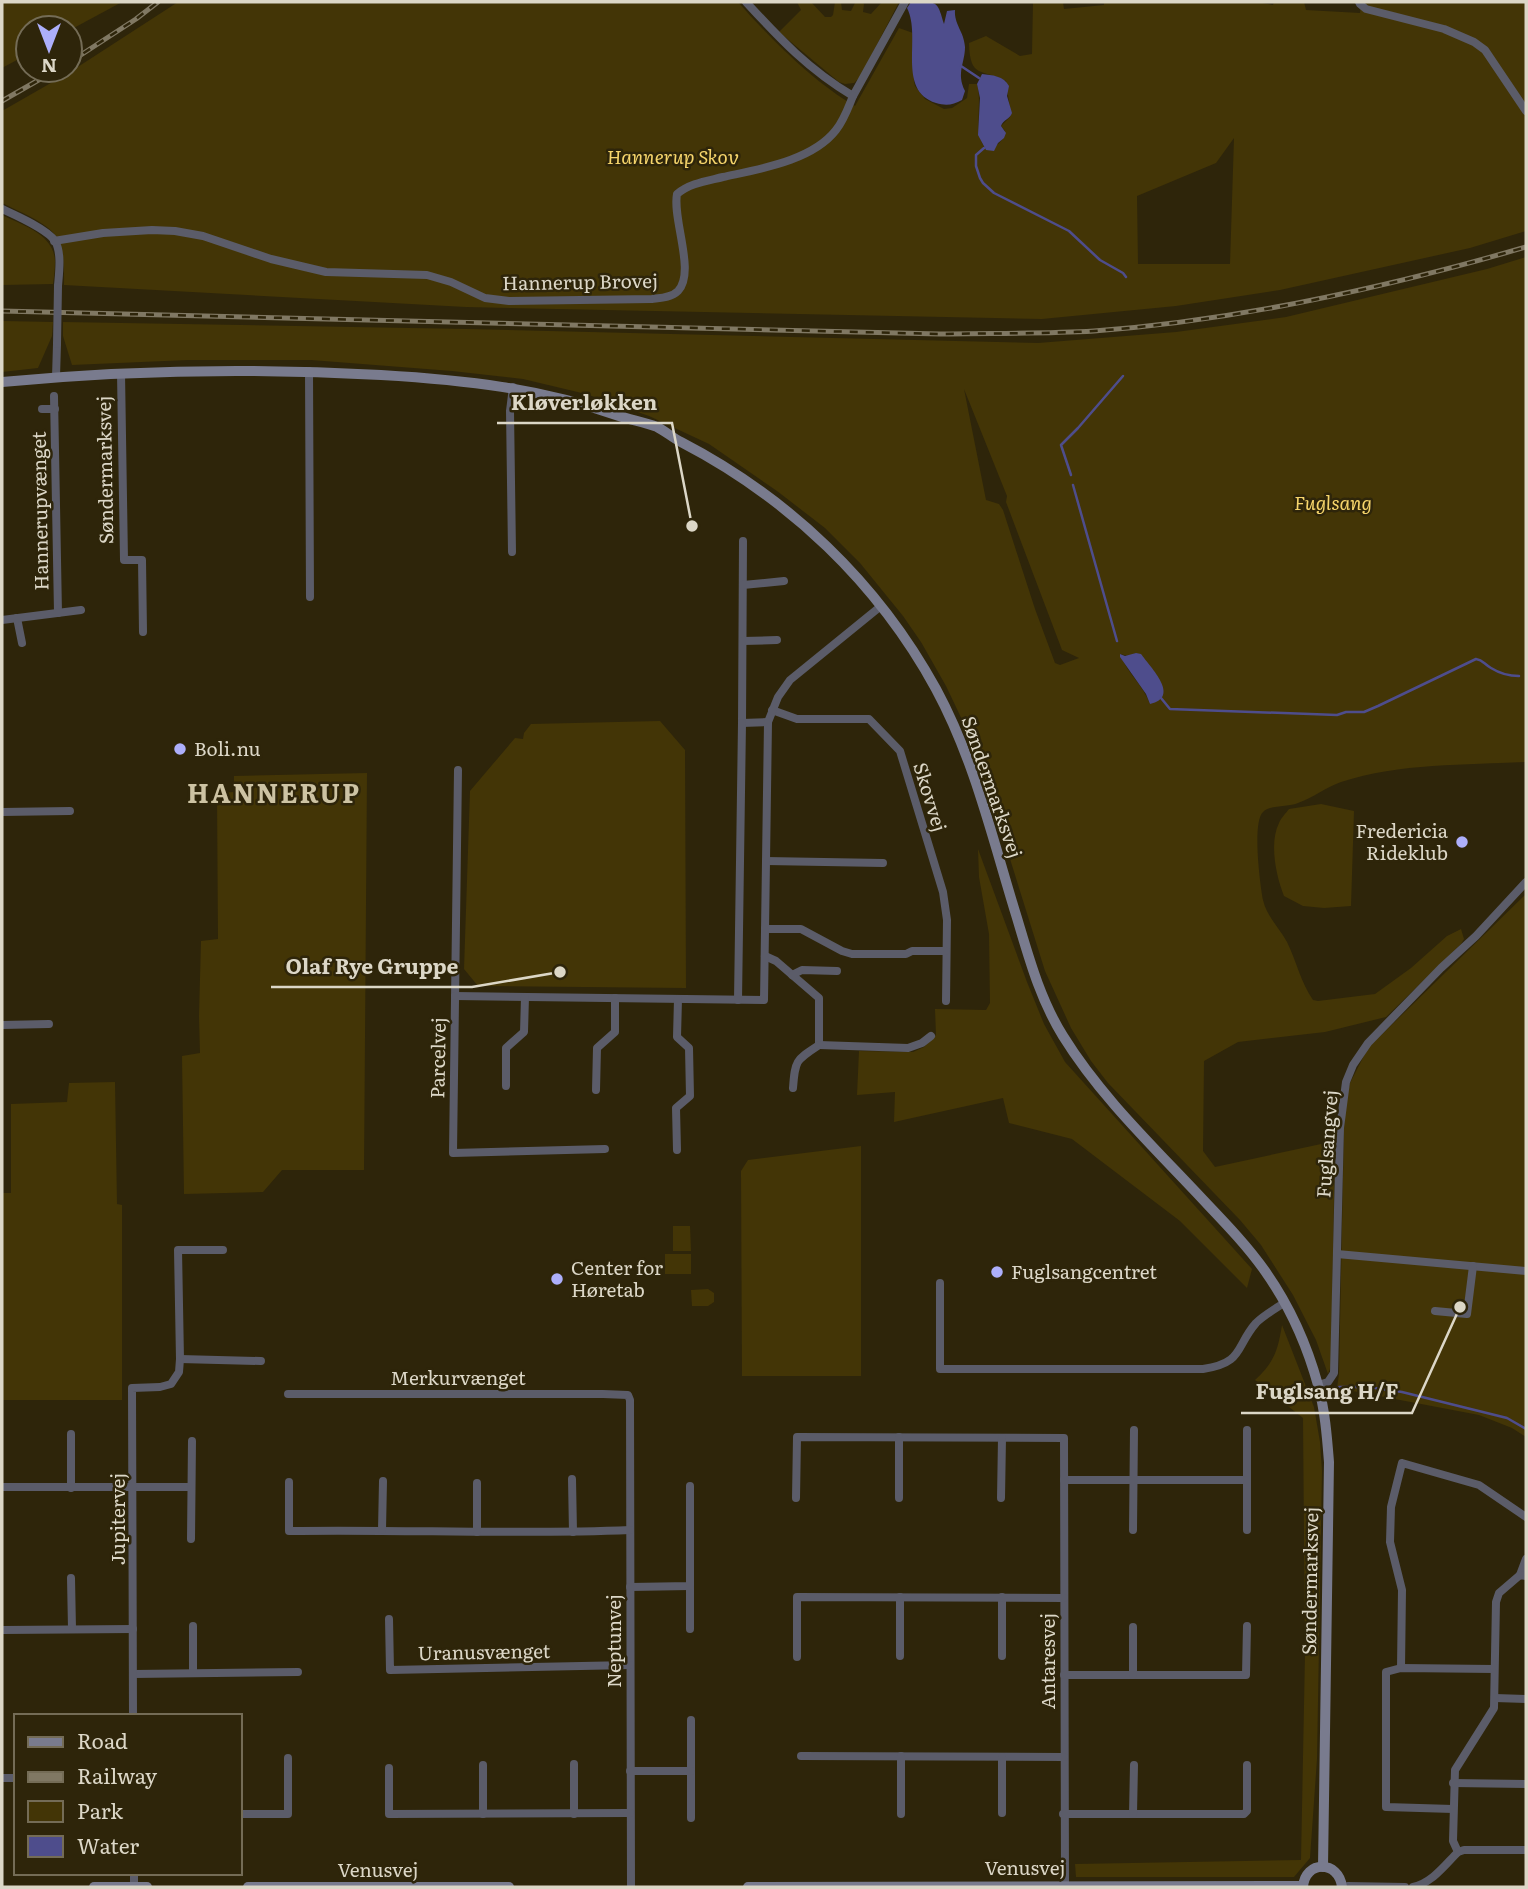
<svg xmlns="http://www.w3.org/2000/svg" width="1528" height="1889" font-family="Literata,serif">
  <style>
    .green { fill: #433506; fill-rule: evenodd }
    .water { fill: #4e4d8c }
    .lines { fill: none; stroke-linecap: round; stroke-linejoin: round }
    .stream { stroke: #4e4d8c; stroke-width: 2.5 }
    .street { stroke: #5b5c69; stroke-width: 8 }
    .secondary { stroke: #797b8e; stroke-width: 10 }
    .rail-casing { stroke: #807863; stroke-width: 5 }
    .rail { stroke: #2e250a; stroke-width: 2.5; stroke-dasharray: 8; stroke-linecap: butt }
    .street-bridge { stroke: #5b5c69; stroke-width: 8 }
    .poi-dot { fill: #adaffb; stroke: #2e250a; stroke-width: 2.5 }
    .labels { text-anchor: middle; stroke-width: 5; stroke-linejoin: round; paint-order: stroke }
    .park-label { font-size: 19px; font-style: italic; fill: #f6d56b; stroke: #2e250a }
    .street-label { font-size: 19px; fill: #dcd7c7; stroke: #2e250a }
    .poi-label { font-size: 19px; fill: #dcd7c7; stroke: #2e250a; text-anchor: start }
    .district-label { font-size: 26px; font-weight: bold; letter-spacing: 2px; fill: #cdc3a3; stroke: #2e250a }
    .leader { fill: none; stroke: #dcd7c7; stroke-width: 2.5 }
    .callout-dot { fill: #dcd7c7; stroke: #2e250a; stroke-width: 2.5 }
    .callout-label { font-size: 21px; text-anchor: middle; font-weight: bold; fill: #dcd7c7; stroke: #2e250a; stroke-width: 5; stroke-linejoin: round; paint-order: stroke }
  </style>
  <rect width="100%" height="100%" fill="#2e250a"/>
  <g class="green">
    <path d="M2 2H122L70 30V28H28V54L2 68Z"/>
    <path d="M178 2H738C770 38 813 82 855 106L899 28 913 33 914 82 915 86 925 99 944 109 952 108 967 98 969 84H977C983 106 972 130 986 150 996 146 1004 142 1005 131L1001 126 1010 117C1011 105 1007 94 1006 81 981 68 970 79 969 43L986 36 1020 56 1032 54 1033 2H1063L1064 9 1104 5V2H1257L1273 5 1274 2H1304L1306 10 1360 13 1361 2H1526V231L1470 248 1280 290 1176 306 1042 319 466 307 64 285C64 270 65 248 55 235 46 222 16 210 2 203V111L70 72ZM1234 138 1230 264H1138L1137 196 1216 163Z"/>
    <path d="M797 2H811L825 17H831L833 15 835 2H841L842 10 851 11 855 3 862 2 864 4 863 12 871 14 882 2H899L860 77 854 83 845 84 839 82 779 32 801 10Z"/>
    <path d="M2 215C22 225 54 234 55 261 55 269 54 277 53 284L2 285Z"/>
    <path d="M1526 257V762C1465 765 1400 763 1341 782 1326 787 1313 798 1298 803 1289 807 1269 805 1263 812 1252 822 1260 884 1263 900 1267 917 1279 927 1287 942 1296 960 1301 983 1313 1000L1318 1001 1375 994 1411 968 1447 936 1461 929 1464 939 1461 944 1386 1017 1325 1032 1238 1042 1204 1061 1203 1151 1215 1167 1335 1141 1331 1366 1328 1374 1316 1340 1293 1295 1261 1245 1240 1220 1108 1083 1091 1061 1071 1028 1045 971 975 747 946 686 921 642 903 616 860 563 825 528 777 491 709 444 649 416 586 394 523 379 452 371 311 360H188L72 365 63 336V322L467 329 1038 343 1176 332 1286 317 1487 269ZM964 389 1007 496 1006 502 1062 650 1079 658 1060 665 1055 663 1035 609 1003 510 999 504 986 500ZM1136 653 1150 704C1143 685 1127 673 1120 654L1129 656Z"/>
    <path d="M2 321 53 322 52 336 38 368 2 372Z"/>
    <path d="M660 721 685 750 686 988 478 986 464 969 470 791 515 738 523 739 524 733 531 724Z"/>
    <path d="M367 773 364 1170H282L263 1192 184 1194 182 1056 200 1053 199 1016 201 941 218 939 217 793 234 792V776Z"/>
    <path d="M1321 804 1354 811 1351 906 1324 908 1303 906 1284 896C1276 876 1269 843 1279 823 1281 818 1286 813 1289 809Z"/>
    <path d="M978 849 1027 982 1044 1024 1065 1062 1252 1269 1247 1288 1180 1221 1072 1139 1009 1123 1003 1098 894 1122 895 1092 857 1095 859 1051 913 1052 924 1047 936 1035 935 1009 986 1010 990 1003 989 934 979 877Z"/>
    <path d="M1526 894V1437L1512 1428 1479 1415 1337 1388 1339 1374 1344 1129 1346 1101 1350 1083 1368 1048Z"/>
    <path d="M115 1082 117 1204 122 1205V1400H2V1193H11V1104L67 1102 69 1083Z"/>
    <path d="M861 1146V1376H742L741 1171 748 1160Z"/>
    <path d="M673 1226H690L691 1251H673Z"/>
    <rect x="665" y="1254" width="26" height="20"/>
    <path d="M708 1289 714 1293V1302L708 1306H692L691 1290Z"/>
    <path d="M1282 1325 1314 1407 1320 1442 1322 1471 1317 1759 1310 1858 1294 1877H1076L1075 1864 1301 1860 1305 1654 1303 1418 1255 1380C1274 1363 1278 1350 1282 1325Z"/>
  </g>
  <g class="water">
    <path d="M911 2C938 2 937 0 944 24L947 11 955 10C954 25 964 31 965 47 965 63 956 73 965 91L962 100C953 105 946 106 936 103 896 90 922 37 907 8Z"/>
    <path d="M982 74C992 75 1004 76 1009 86L1007 96 1012 113C1010 119 1003 120 1001 126L1006 133 1004 138 998 143 994 151 986 150 978 135 980 98 977 84Z"/>
    <path d="M1136 653 1141 654C1151 668 1181 697 1150 704L1146 694 1120 657V654L1125 656Z"/>
  </g>
  <g class="lines">
    <g class="stream">
      <path d="M961 66 979 78"/>
      <path d="M984 148 976 155V166L980 178 983 183 994 193 1069 231 1100 260 1123 273 1126 277"/>
      <path d="M1071 475 1061 445 1078 428 1123 376"/>
      <path d="M1073 485 1117 641"/>
      <path d="M1161 698 1170 709 1337 715 1346 712H1364L1378 706 1476 659C1483 660 1484 664 1491 668 1499 673 1510 676 1519 676"/>
      <path d="M1339 1387H1368L1402 1392 1507 1418 1526 1429"/>
    </g>
    <g class="street">
      <path d="M746 2C780 39 809 70 853 96L905 2"/>
      <path d="M1359 2 1360 4 1366 9 1444 29 1474 42 1485 50 1526 111"/>
      <path d="M2 209C15 215 47 229 55 241 62 253 59 273 58 286"/>
      <path d="M54 241 103 233 152 230 175 231 203 236 271 259 326 272 427 275 451 282 485 298 509 301 652 299C660 298 671 298 678 291 696 272 672 219 677 194 690 183 707 181 723 177 759 169 812 161 836 130 844 120 848 108 853 96"/>
      <path d="M309 371 310 597"/>
      <path d="M121 373 124 560H142L143 632"/>
      <path d="M56 377 57 344"/>
      <path d="M54 396 58 613"/>
      <path d="M42 409H55"/>
      <path d="M743 541 742 723 768 722"/>
      <path d="M512 552 510 411 513 387"/>
      <path d="M743 585 784 581"/>
      <path d="M17 618 22 643"/>
      <path d="M2 620 81 610"/>
      <path d="M743 641 777 640"/>
      <path d="M772 710 797 719H869L900 751 943 892 947 920 946 1001"/>
      <path d="M458 770 453 1153 605 1149"/>
      <path d="M2 812 70 811"/>
      <path d="M766 861 883 863"/>
      <path d="M765 929H801L842 951 852 954H906L912 951H946"/>
      <path d="M765 956 776 961 819 998V1045C796 1060 795 1060 793 1088"/>
      <path d="M792 975 802 970 837 971"/>
      <path d="M455 996 764 1000 768 722 778 697 790 680 881 606"/>
      <path d="M738 1000 742 723"/>
      <path d="M2 1025 49 1024"/>
      <path d="M819 1045 908 1048 922 1043 931 1036"/>
      <path d="M506 1086V1048L524 1032 525 997"/>
      <path d="M596 1090 597 1048 615 1032V998"/>
      <path d="M677 1150 676 1108 690 1096 689 1048 677 1037 678 999"/>
      <path d="M1337 1254 1526 1271"/>
      <path d="M940 1283V1369H1203C1244 1363 1235 1347 1256 1323 1264 1315 1275 1309 1284 1303"/>
      <path d="M1435 1311 1467 1314 1473 1266"/>
      <path d="M180 1359 261 1361"/>
      <path d="M1318 1385 1328 1382 1334 1373 1340 1128 1346 1082 1353 1065 1368 1043 1441 968 1476 936 1526 882"/>
      <path d="M288 1394H603L628 1395 630 1400 631 1887"/>
      <path d="M71 1434V1488"/>
      <path d="M572 1479 573 1532"/>
      <path d="M1064 1480H1247"/>
      <path d="M289 1482V1531C403 1529 516 1535 630 1530"/>
      <path d="M477 1483V1532"/>
      <path d="M2 1487H191"/>
      <path d="M796 1498 797 1437 1064 1438 1065 1885"/>
      <path d="M899 1498V1437"/>
      <path d="M1001 1498 1002 1438"/>
      <path d="M382 1530 383 1481"/>
      <path d="M1133 1530 1134 1430"/>
      <path d="M1247 1530V1430"/>
      <path d="M191 1539 192 1441"/>
      <path d="M1520 1575 1526 1559"/>
      <path d="M71 1578 72 1629"/>
      <path d="M690 1586V1629"/>
      <path d="M630 1587 690 1586V1486"/>
      <path d="M389 1619 390 1670 630 1665"/>
      <path d="M193 1626V1673"/>
      <path d="M2 1630 133 1629"/>
      <path d="M900 1656V1597"/>
      <path d="M1002 1656V1597"/>
      <path d="M797 1657V1597L1064 1598"/>
      <path d="M1401 1668 1402 1590 1390 1542 1391 1507 1402 1463 1479 1485 1526 1517"/>
      <path d="M133 1674 298 1672"/>
      <path d="M1064 1675H1246L1247 1626"/>
      <path d="M1133 1675V1627"/>
      <path d="M1495 1698 1526 1699"/>
      <path d="M133 1716 132 1388 160 1387 171 1384 179 1372 180 1359 178 1250H223"/>
      <path d="M691 1720V1818"/>
      <path d="M801 1756 1064 1757"/>
      <path d="M483 1765V1814"/>
      <path d="M389 1768V1814L630 1813"/>
      <path d="M630 1771H691"/>
      <path d="M2 1778H16"/>
      <path d="M1453 1783 1526 1784"/>
      <path d="M1453 1809 1386 1807V1672L1401 1668 1494 1669"/>
      <path d="M1002 1813V1757"/>
      <path d="M240 1814H288V1758"/>
      <path d="M574 1814V1764"/>
      <path d="M901 1814V1756"/>
      <path d="M1063 1814H1244L1247 1811V1765"/>
      <path d="M1133 1814 1134 1765"/>
      <path d="M1458 1852 1453 1841 1455 1770 1494 1708 1496 1602 1499 1593 1520 1575 1526 1576"/>
      <path d="M134 1873V1887"/>
      <path d="M1348 1886 1405 1887"/>
      <path d="M1413 1887C1432 1883 1445 1865 1458 1852L1464 1850H1526"/>
    </g>
    <g class="secondary">
      <path d="M2 382C128 370 254 368 381 375 465 380 539 388 619 416 631 420 645 422 657 427 665 431 673 438 681 442 789 498 878 583 936 689 975 761 993 841 1017 918 1029 958 1040 999 1063 1036 1102 1099 1158 1151 1208 1205 1228 1226 1248 1247 1265 1271 1289 1305 1307 1345 1318 1385 1325 1410 1327 1437 1329 1462L1323 1867"/>
      <path d="M94 1887H147"/>
      <path d="M248 1887H509"/>
      <path d="M748 1887 1303 1886"/>
      <path d="M1303 1887C1305 1860 1339 1860 1342 1887"/>
    </g>
    <g class="rail-casing">
      <g id="rail">
        <path d="M70 62 136 19 158 2"/>
        <path d="M2 101 56 70"/>
        <path d="M2 311 940 334C992 333 1043 334 1094 331 1241 320 1385 288 1526 247"/>
      </g>
    </g>
    <use href="#rail" class="rail"/>
    <path class="street-bridge" d="M57 344 58 286"/>
  </g>
  <g class="poi-dot">
    <circle cx="180" cy="749" r="7"/>
    <circle cx="1462" cy="842" r="7"/>
    <circle cx="997" cy="1272" r="7"/>
    <circle cx="557" cy="1279" r="7"/>
  </g>
  <g class="labels">
    <g class="park-label">
      <text x="673" y="164">Hannerup Skov</text>
      <text x="1333" y="510">Fuglsang</text>
    </g>
    <g class="street-label">
      <text transform="translate(580 282) rotate(-1)" y="7">Hannerup Brovej</text>
      <text transform="translate(105 470) rotate(-91)" y="7">Søndermarksvej</text>
      <text transform="translate(40 511) rotate(-91)" y="7">Hannerupvænget</text>
      <text transform="translate(992 787) rotate(71)" y="7">Søndermarksvej</text>
      <text transform="translate(930 797) rotate(73)" y="7">Skovvej</text>
      <text transform="translate(438 1058) rotate(-89)" y="7">Parcelvej</text>
      <text transform="translate(1327 1144) rotate(-86)" y="7">Fuglsangvej</text>
      <text x="458" y="1385">Merkurvænget</text>
      <text transform="translate(118 1519) rotate(-90)" y="7">Jupitervej</text>
      <text transform="translate(1310 1581) rotate(-89)" y="7">Søndermarksvej</text>
      <text transform="translate(614 1641) rotate(-90)" y="7">Neptunvej</text>
      <text transform="translate(484 1652) rotate(-1)" y="7">Uranusvænget</text>
      <text transform="translate(1048 1661) rotate(-90)" y="7">Antaresvej</text>
      <text x="1025" y="1875">Venusvej</text>
      <text x="378" y="1877">Venusvej</text>
    </g>
    <g class="poi-label">
      <text x="194" y="756">Boli.nu</text>
      <text x="1448" y="838" text-anchor="end">Fredericia<tspan x="1448" dy="22">Rideklub</tspan></text>
      <text x="571" y="1275">Center for<tspan x="571" dy="22">Høretab</tspan></text>
      <text x="1011" y="1279">Fuglsangcentret</text>
    </g>
    <g class="district-label">
      <text x="274" y="803">HANNERUP</text>
    </g>
  </g>
  <path class="leader" d="M692 526L672 423H497M560 972L472 987H271M1460 1307L1412 1413H1241"/>
  <g class="callout-dot">
    <circle cx="692" cy="526" r="7"/>
    <circle cx="560" cy="972" r="7"/>
    <circle cx="1460" cy="1307" r="7"/>
  </g>
  <g class="callout-label">
    <text x="584" y="410">Kløverløkken</text>
    <text x="372" y="974">Olaf Rye Gruppe</text>
    <text x="1327" y="1399">Fuglsang H/F</text>
  </g>
  <rect width="1528" height="1889" fill="none" stroke="#dcd7c7" stroke-width="7"/>
  <rect x="14" y="1714" width="228" height="161" fill="#2e250a" stroke="#746c56" stroke-width="2"/>
  <rect x="28" y="1737" width="35" height="10" fill="#797b8e" stroke="#746c56" stroke-width="2"/>
  <text x="77" y="1749" font-size="21" fill="#dcd7c7">Road</text>
  <rect x="28" y="1772" width="35" height="10" fill="#807863" stroke="#746c56" stroke-width="2"/>
  <text x="77" y="1784" font-size="21" fill="#dcd7c7">Railway</text>
  <rect x="28" y="1801" width="35" height="21" fill="#433506" stroke="#746c56" stroke-width="2"/>
  <text x="77" y="1819" font-size="21" fill="#dcd7c7">Park</text>
  <rect x="28" y="1836" width="35" height="21" fill="#4e4d8c" stroke="#746c56" stroke-width="2"/>
  <text x="77" y="1854" font-size="21" fill="#dcd7c7">Water</text>
  <g transform="translate(49 49) rotate(180)"><circle r="33" fill="#2e250a" stroke="#746c56" stroke-width="2"/>
  <path d="M0-5L12 26L0 18L-12 26Z" fill="#adaffb"/>
  <text y="-10" font-size="19" font-weight="bold" text-anchor="middle" fill="#dcd7c7">N</text>
  </g>
</svg>
